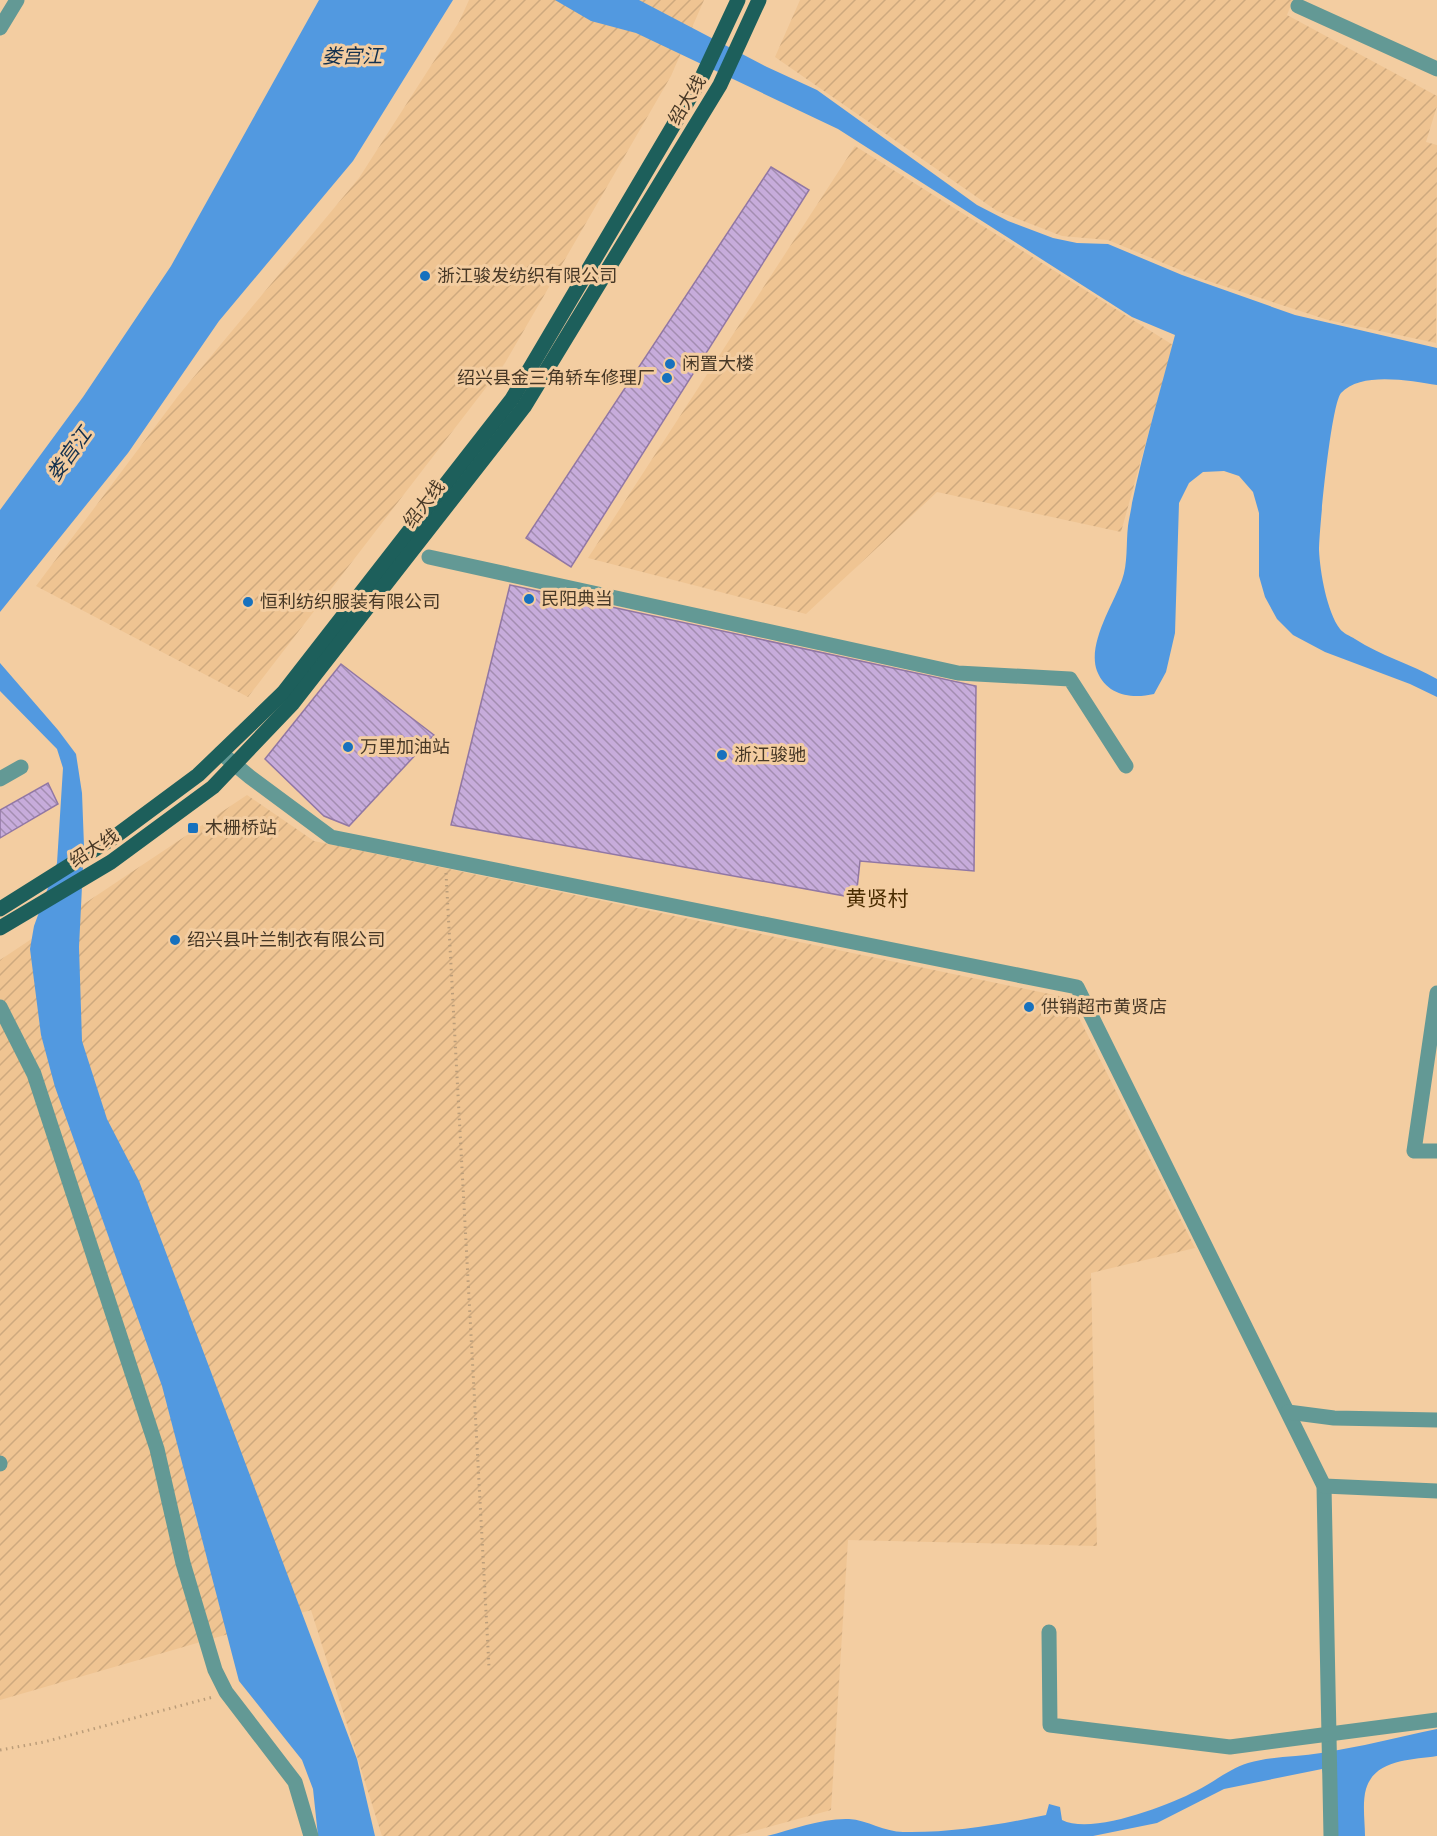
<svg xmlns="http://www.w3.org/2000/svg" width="1437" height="1836" font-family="Jost,'Noto Sans SC',sans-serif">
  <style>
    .industrial { fill: url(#industrial-furrows) }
    .water { fill: #5299e0 }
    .building { fill: url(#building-back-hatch); stroke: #9177a4; stroke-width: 1.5 }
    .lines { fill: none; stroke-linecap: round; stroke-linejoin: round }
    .path { stroke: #bb9d79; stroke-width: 3; stroke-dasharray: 1.5 4.5; stroke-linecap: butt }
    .minor { stroke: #639995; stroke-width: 15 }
    .major { stroke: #1d5f5b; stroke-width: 15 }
    .poi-dot { fill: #1771be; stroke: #f3cda1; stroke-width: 2 }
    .labels { text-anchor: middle; stroke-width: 6; stroke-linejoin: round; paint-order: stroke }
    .street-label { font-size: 18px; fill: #473826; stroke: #f3cda1 }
    .poi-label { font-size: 18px; fill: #473826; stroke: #f3cda1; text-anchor: start }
    .water-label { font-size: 20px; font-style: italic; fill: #14314e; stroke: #f3cda1 }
    .quarter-label { font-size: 21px; fill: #4a2c00; stroke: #f3cda1 }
  </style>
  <defs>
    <pattern id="industrial-furrows" width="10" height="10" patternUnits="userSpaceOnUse" patternTransform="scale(1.5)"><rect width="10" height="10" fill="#efc492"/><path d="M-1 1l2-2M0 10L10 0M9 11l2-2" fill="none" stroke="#cea97e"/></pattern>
    <pattern id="building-back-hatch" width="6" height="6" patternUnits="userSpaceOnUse" patternTransform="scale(1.5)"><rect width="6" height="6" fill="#c7acdb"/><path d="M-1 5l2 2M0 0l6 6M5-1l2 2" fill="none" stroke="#a38db1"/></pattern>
  </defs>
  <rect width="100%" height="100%" fill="#f3cda1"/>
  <g class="industrial">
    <path d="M469 0H704L671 76 505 363 248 697 36 586 178 396 359 178 459 22Z"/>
    <path d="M800 0H1293L1287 15 1437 96V106L1426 142 1437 145 1436 343 1328 320 1202 279 1108 240 1062 236 997 211 775 57Z"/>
    <path d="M855 146 1173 345 1121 532 937 492 806 614 588 558Z"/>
    <path d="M247 795 314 841 1069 998 1195 1248 1091 1273 1097 1546 848 1540 831 1810 735 1836H382L311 1610 0 1700V960Z"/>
  </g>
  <g class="water">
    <path d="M319 0H453L353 161 219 321 128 453 0 612V510L83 397 171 266Z"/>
    <path d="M555 0H639L767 67 817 90 977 205 1008 221 1053 238 1077 243 1108 244 1182 275 1295 315 1437 348V385C1411 381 1361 371 1341 393 1331 405 1319 530 1319 550 1320 572 1327 612 1340 629 1343 633 1350 636 1355 639 1381 656 1411 664 1437 679V697L1410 684 1325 652 1293 635 1277 619 1265 597 1259 576V513L1253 492 1239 476 1224 471 1203 472 1189 483 1179 503 1175 633 1166 672 1154 694C1132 699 1107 696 1097 671 1087 644 1113 605 1122 580 1128 564 1126 543 1128 526 1129 518 1131 511 1132 503 1144 447 1160 391 1175 335L1132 317 838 129 636 33 591 21Z"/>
    <path d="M0 663 58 730 76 754 82 793 84 846 79 947 82 1041 107 1119 139 1181 357 1759 375 1836H318L313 1789 302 1760 239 1681 162 1386 55 1087 41 1035 30 949 34 926 57 863 63 768 57 749 0 691Z"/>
    <path d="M1437 1729V1756C1411 1760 1375 1759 1366 1789 1362 1803 1365 1822 1365 1836H1336L1322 1769 1224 1789 1157 1823 1093 1836H767C794 1829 822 1818 849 1819 867 1820 885 1832 903 1832 952 1833 998 1825 1046 1815L1049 1804 1060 1807 1062 1820C1092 1835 1167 1806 1196 1791 1214 1782 1229 1769 1248 1763 1271 1756 1297 1757 1321 1753 1360 1747 1399 1737 1437 1729Z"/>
  </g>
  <g class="building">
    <path d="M771 167 809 190 571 567 526 538Z"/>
    <path d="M510 585 976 686 974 871 860 861 856 898 451 825Z"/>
    <path d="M341 664 434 735 349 826 324 816 265 759Z"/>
    <path d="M48 783 58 804 0 838V810Z"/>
  </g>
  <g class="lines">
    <g class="path">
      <path d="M446 873 489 1667"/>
      <path d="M0 1750 44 1742 213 1697"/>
    </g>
    <g class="minor">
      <path d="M1298 6 1437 69"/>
      <path d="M0 28 17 0"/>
      <path d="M429 557 958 673 1070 679 1126 766"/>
      <path d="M221 753 250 777 331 837 1077 987 1324 1486 1331 1836"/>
      <path d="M0 779 21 767"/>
      <path d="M1437 993 1414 1151H1437"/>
      <path d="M0 1007 34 1074 157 1449 183 1563 215 1670 226 1692 295 1782 311 1836"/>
      <path d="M1288 1412 1334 1418 1437 1420"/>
      <path d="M0 1463V1464"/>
      <path d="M1324 1486 1437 1491"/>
      <path d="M1049 1632 1050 1725 1230 1747 1437 1720"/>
    </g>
    <g class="major">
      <path d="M0 909 113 838 198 775 283 693 512 399 702 77 738 0"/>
      <path d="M0 928 111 862 213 787 293 703 524 407 720 85 759 0"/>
    </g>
  </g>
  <g class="poi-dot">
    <circle cx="425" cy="276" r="6"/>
    <circle cx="670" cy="364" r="6"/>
    <circle cx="667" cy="378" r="6"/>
    <circle cx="529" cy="599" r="6"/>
    <circle cx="248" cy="602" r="6"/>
    <circle cx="348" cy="747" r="6"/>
    <circle cx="722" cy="755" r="6"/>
    <rect x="187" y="822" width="12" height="12" rx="3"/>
    <circle cx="175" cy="940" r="6"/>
    <circle cx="1029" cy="1007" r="6"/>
  </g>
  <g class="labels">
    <g class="street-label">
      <text transform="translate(687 100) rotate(-59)" y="6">绍大线</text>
      <text transform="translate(424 504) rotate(-52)" y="6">绍大线</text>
      <text transform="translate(94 848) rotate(-33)" y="6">绍大线</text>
    </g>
    <g class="poi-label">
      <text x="437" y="282">浙江骏发纺织有限公司</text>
      <text x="682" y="370">闲置大楼</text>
      <text x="655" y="384" text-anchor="end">绍兴县金三角轿车修理厂</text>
      <text x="541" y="605">民阳典当</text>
      <text x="260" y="608">恒利纺织服装有限公司</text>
      <text x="360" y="753">万里加油站</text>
      <text x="734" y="761">浙江骏驰</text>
      <text x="205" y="834">木栅桥站</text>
      <text x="187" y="946">绍兴县叶兰制衣有限公司</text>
      <text x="1041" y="1013">供销超市黄贤店</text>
    </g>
    <g class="water-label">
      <text x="352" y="63">娄宫江</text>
      <text transform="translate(69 454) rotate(-54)" y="7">娄宫江</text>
    </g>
    <g class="quarter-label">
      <text x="877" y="906">黄贤村</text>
    </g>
  </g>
</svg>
